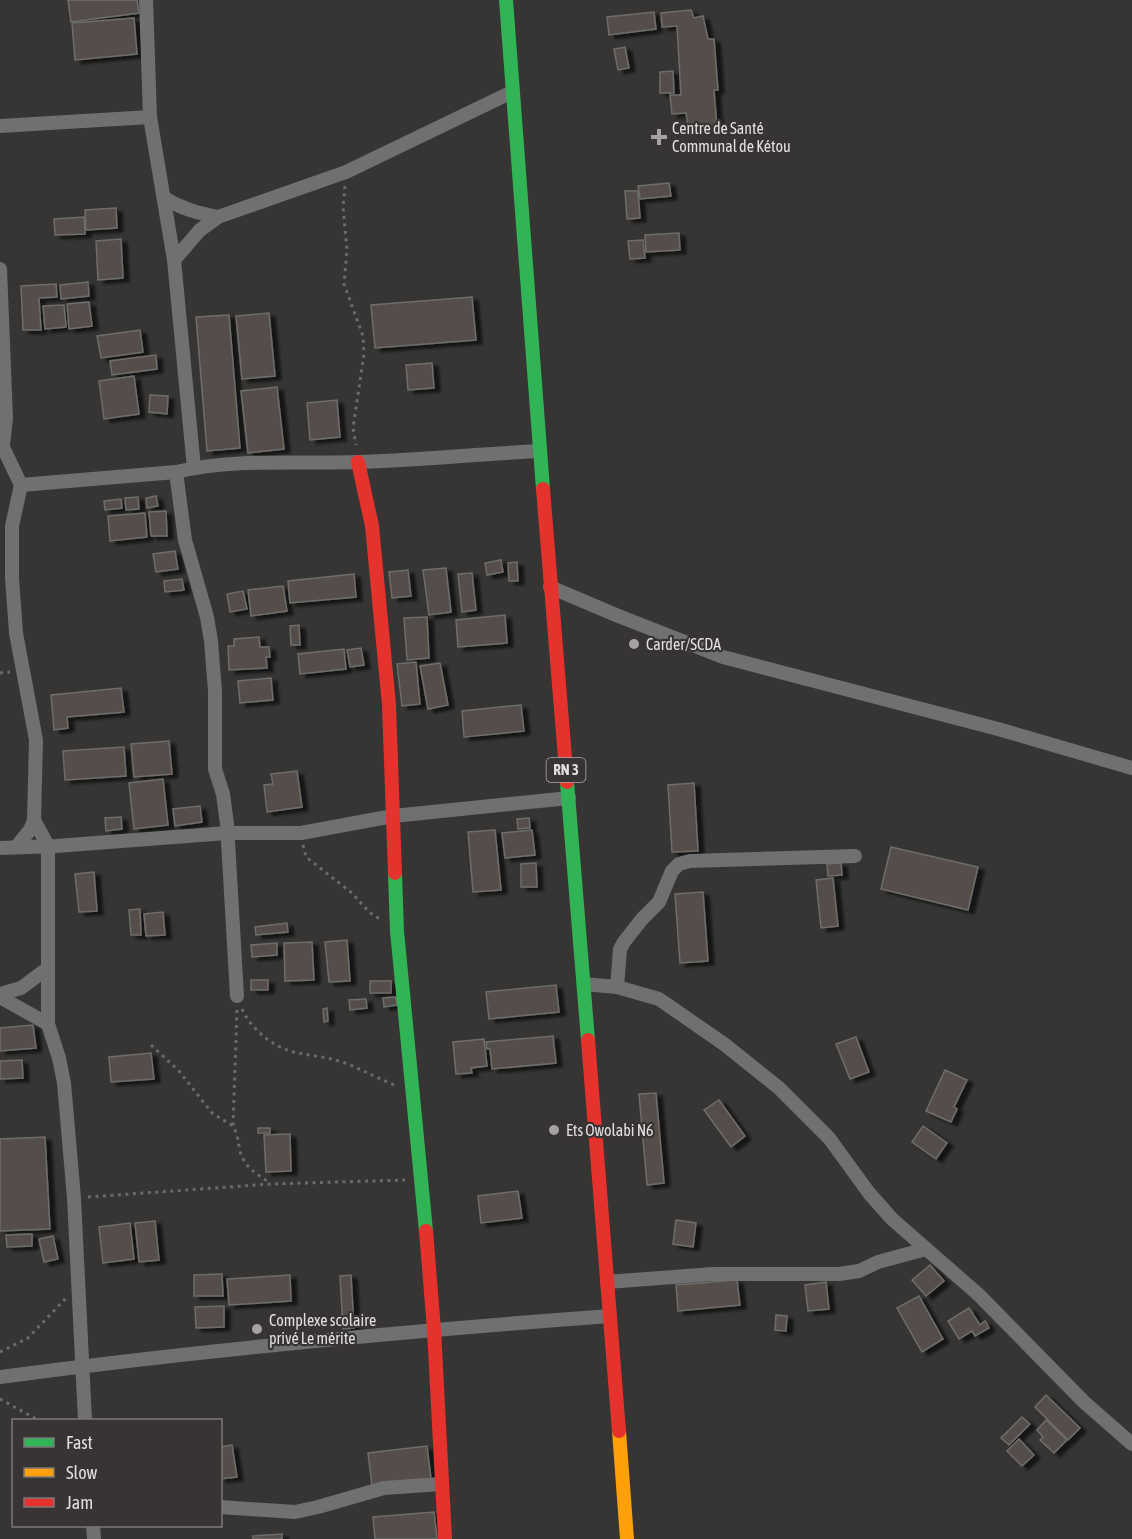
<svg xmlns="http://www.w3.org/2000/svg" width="1132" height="1539" font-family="'Asap Condensed',sans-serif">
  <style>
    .building { fill: #554e48; stroke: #6e6d6c; stroke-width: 1.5; filter: url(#shadow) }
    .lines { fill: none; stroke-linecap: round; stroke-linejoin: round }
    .path { stroke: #6c6b6a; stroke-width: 3; stroke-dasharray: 3 4.5; stroke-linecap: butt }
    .street { stroke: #707070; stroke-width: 14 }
    .fast { stroke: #30b455; stroke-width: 14 }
    .slow { stroke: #ff9f0a; stroke-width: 14 }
    .jam { stroke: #e5322d; stroke-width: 14 }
    .poi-dot { fill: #a4a3a2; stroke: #373433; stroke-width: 2 }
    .labels { text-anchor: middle; stroke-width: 4.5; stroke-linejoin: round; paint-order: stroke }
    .shield { fill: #373433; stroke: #adabab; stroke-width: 1.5 }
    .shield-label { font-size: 15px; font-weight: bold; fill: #e0dede }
    .poi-label { font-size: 16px; fill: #e0dede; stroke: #373433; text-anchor: start }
  </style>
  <defs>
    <filter id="shadow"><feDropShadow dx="6" dy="3.5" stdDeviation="1.5" flood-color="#0009"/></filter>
  </defs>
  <rect width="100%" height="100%" fill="#363534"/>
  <g class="building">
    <path d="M68 0H137L139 13 71 22Z"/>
    <path d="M691 10 694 18 703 16 708 39H714L718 90H714L717 127 696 129 692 123 688 124 686 113 672 114 670 95H681L677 26 662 27 661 13Z"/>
    <path d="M654 12 656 29 609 35 607 17Z"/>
    <path d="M134 18 137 54 75 60 72 23Z"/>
    <path d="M625 47 629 68 618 70 614 49Z"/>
    <path d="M673 71 674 93H660V72Z"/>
    <path d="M669 183 671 196 640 199 638 186Z"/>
    <path d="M625 191H638L640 218 627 219Z"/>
    <path d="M116 208 117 228 86 230 85 210Z"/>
    <path d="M84 217 85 234 55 235 54 219Z"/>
    <path d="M679 233 680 250 646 252 645 235Z"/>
    <path d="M121 239 123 278 98 280 96 241Z"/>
    <path d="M643 240 645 258 630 259 628 241Z"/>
    <path d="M88 282 89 296 61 299 60 285Z"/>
    <path d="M56 284 57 297 39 298 41 330H23L21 286Z"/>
    <path d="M472 297 476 340 375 348 371 305Z"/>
    <path d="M89 302 92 326 69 329 67 304Z"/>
    <path d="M64 305 66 327 45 329 43 306Z"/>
    <path d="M269 313 275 376 242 379 236 316Z"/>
    <path d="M229 315 240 448 207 451 196 317Z"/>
    <path d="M140 330 143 352 101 358 97 336Z"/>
    <path d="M156 355 157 369 112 375 110 361Z"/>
    <path d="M432 363 434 388 408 390 406 365Z"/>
    <path d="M134 376 139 414 104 419 99 381Z"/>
    <path d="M277 387 284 449 248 453 241 391Z"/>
    <path d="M150 395 168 396 167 414 149 412Z"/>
    <path d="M337 400 340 437 310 440 307 403Z"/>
    <path d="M156 496 158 506 147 508 146 498Z"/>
    <path d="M138 497 139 509 126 510 125 498Z"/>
    <path d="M121 499 122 508 105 510 104 501Z"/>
    <path d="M166 511 167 536H151L149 512Z"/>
    <path d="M145 513 147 537 110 541 108 516Z"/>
    <path d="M175 551 178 569 156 572 153 554Z"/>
    <path d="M501 560 503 572 487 575 485 563Z"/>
    <path d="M517 562 518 581H509L508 563Z"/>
    <path d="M446 568 451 612 429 615 423 570Z"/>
    <path d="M408 570 411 596 392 598 389 572Z"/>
    <path d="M472 573 476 610 462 612 458 574Z"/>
    <path d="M354 574 356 597 290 603 288 581Z"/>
    <path d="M182 579 184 590 165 592 164 581Z"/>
    <path d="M283 586 287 611 251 616 248 590Z"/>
    <path d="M243 591 247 609 230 612 227 594Z"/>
    <path d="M505 615 507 643 458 647 456 620Z"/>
    <path d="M427 617 429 658 407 660 404 618Z"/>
    <path d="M299 625 300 645H291L290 626Z"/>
    <path d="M259 637 260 647H269L270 657H266L267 668 229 670 228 646H234V639Z"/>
    <path d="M361 648 364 665 350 667 347 650Z"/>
    <path d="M344 649 346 669 300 674 298 654Z"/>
    <path d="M416 662 420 704 402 706 397 664Z"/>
    <path d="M440 663 448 705 428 709 420 666Z"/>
    <path d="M271 678 273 700 240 703 238 681Z"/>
    <path d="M121 688 124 712 67 717 68 728 54 730 51 695Z"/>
    <path d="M521 705 524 731 464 737 462 711Z"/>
    <path d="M169 741 172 774 134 777 131 744Z"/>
    <path d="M124 747 126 776 65 780 63 751Z"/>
    <path d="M297 771 302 807 267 812 264 785 273 784 271 774Z"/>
    <path d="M163 779 168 825 134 829 129 783Z"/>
    <path d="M694 783 698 851 672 852 668 785Z"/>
    <path d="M200 806 202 822 175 826 173 809Z"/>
    <path d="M121 817 122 829 106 831 105 818Z"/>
    <path d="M529 818 530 828 518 829 517 819Z"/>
    <path d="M495 830 501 890 473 892 468 832Z"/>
    <path d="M532 830 535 855 505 858 502 833Z"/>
    <path d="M891 847 978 867 968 910 881 889Z"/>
    <path d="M536 863 537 887H521V864Z"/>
    <path d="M841 863 842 875 828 876 827 864Z"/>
    <path d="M94 872 97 911 79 912 75 874Z"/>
    <path d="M833 878 838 926 821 928 816 880Z"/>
    <path d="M703 892 708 961 680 963 675 894Z"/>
    <path d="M140 909 141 935H131L129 910Z"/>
    <path d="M163 912 165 935 146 936 144 914Z"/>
    <path d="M287 923 288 932 256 935 255 927Z"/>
    <path d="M347 940 350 981 329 982 325 942Z"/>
    <path d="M312 942 314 980 285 981 284 943Z"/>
    <path d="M277 943V955L252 957 251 945Z"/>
    <rect x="251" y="980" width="17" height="10"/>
    <rect x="370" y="981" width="21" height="12"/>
    <path d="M556 985 559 1012 489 1019 486 992Z"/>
    <path d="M396 997 397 1005 384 1007 383 998Z"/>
    <path d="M366 999 367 1008 350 1010 349 1000Z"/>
    <path d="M327 1008 328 1021 324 1022 323 1009Z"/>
    <path d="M33 1025 36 1048 0 1051V1028Z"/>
    <path d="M553 1036 556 1063 492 1069 490 1049H487L486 1042Z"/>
    <path d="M856 1037 869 1072 850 1079 836 1044Z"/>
    <path d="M484 1039 487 1066 471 1068 472 1073 456 1074 453 1042Z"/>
    <path d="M151 1053 154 1079 111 1082 109 1057Z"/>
    <path d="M22 1060 23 1078 0 1079V1061Z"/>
    <path d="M945 1070 967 1080 954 1107 957 1109 951 1122 926 1111Z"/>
    <path d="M656 1093 664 1183 647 1185 639 1094Z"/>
    <path d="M719 1100 745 1136 731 1147 704 1110Z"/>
    <path d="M923 1126 947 1143 936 1159 912 1142Z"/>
    <rect x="258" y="1128" width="12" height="5"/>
    <path d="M290 1134 291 1171 266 1172 264 1135Z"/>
    <path d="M45 1137 50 1229 0 1231V1139Z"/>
    <path d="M518 1191 522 1218 481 1223 478 1196Z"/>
    <path d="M676 1220 696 1223 693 1247 673 1244Z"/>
    <path d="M155 1221 159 1260 139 1262 135 1223Z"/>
    <path d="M130 1223 134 1259 103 1263 99 1227Z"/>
    <path d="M32 1234V1246L7 1247 6 1235Z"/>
    <path d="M53 1236 58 1259 44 1262 39 1239Z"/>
    <path d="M930 1265 944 1281 926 1296 912 1280Z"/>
    <path d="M222 1274 223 1296H194V1275Z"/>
    <path d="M290 1275 291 1301 229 1305 227 1279Z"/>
    <path d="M351 1275 354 1328 343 1329 340 1276Z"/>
    <path d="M737 1280 740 1305 678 1311 676 1285Z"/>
    <path d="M826 1282 829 1309 808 1311 805 1285Z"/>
    <path d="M919 1296 943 1339 922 1352 897 1308Z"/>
    <path d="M224 1306V1327L196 1328 195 1307Z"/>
    <path d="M969 1308 980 1325 985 1321 989 1328 975 1336 972 1331 959 1339 948 1321Z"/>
    <path d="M776 1315 787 1316 786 1331 775 1330Z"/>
    <path d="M1046 1395 1080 1428 1068 1440 1035 1407Z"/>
    <path d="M1022 1417 1030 1424 1009 1445 1001 1438Z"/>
    <path d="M1046 1420 1067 1440 1054 1453 1040 1440 1043 1437 1037 1430Z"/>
    <path d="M1019 1439 1034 1455 1022 1466 1007 1451Z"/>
    <path d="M232 1445 237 1477 220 1479V1447Z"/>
    <path d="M427 1446 431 1479 372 1486 368 1453Z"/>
    <path d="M434 1512 437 1539H375L373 1517Z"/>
    <path d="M282 1534V1539H253V1536Z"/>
  </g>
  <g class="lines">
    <g class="path">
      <path d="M345 186 343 207 347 250 344 284 363 336 364 354 353 428 356 445"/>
      <path d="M0 673 10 672"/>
      <path d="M303 845 306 857 352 893 369 912 381 920"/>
      <path d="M242 1009C250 1028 274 1048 294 1052 311 1056 329 1057 345 1063 363 1070 379 1079 397 1086"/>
      <path d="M237 1010 233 1126C238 1135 238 1142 240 1151 244 1167 257 1174 270 1183"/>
      <path d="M151 1045 179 1071 212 1113 233 1126"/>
      <path d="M88 1197 271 1184 405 1180"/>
      <path d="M0 1352 28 1338 66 1298"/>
      <path d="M0 1399 38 1420"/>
    </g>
    <g class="street">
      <path d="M146 0 150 117 174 260 194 468"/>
      <path d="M0 126 150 117"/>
      <path d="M164 198C182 209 198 213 218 217"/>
      <path d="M174 260 200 230 218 217 346 172 512 92"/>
      <path d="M0 269 6 418 3 445"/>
      <path d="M0 441 21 485 12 526V578L16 633 36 740 34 820 30 830 17 846"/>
      <path d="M176 472 185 540 207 617 211 641 215 691V769L223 794 227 824 237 996"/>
      <path d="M21 485 176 472C235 458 297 464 358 462 419 460 479 454 540 451"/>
      <path d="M550 587 616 615 723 657 998 729 1132 768"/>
      <path d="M34 820 48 846V1024L59 1058 64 1083 74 1198 85 1420"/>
      <path d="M0 848 56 846 227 833H301L393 816 569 798"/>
      <path d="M584 984 617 987 659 999 724 1044 779 1088 829 1138 869 1193 892 1219 979 1295 1084 1402 1132 1444"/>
      <path d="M617 987 620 949 624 942 642 919 659 902 672 871 679 864 690 861 855 856"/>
      <path d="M0 994 21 988 48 968"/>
      <path d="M0 997 48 1024"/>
      <path d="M607 1282 713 1274H839L859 1271 878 1262 926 1249"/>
      <path d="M0 1377C202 1350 406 1331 610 1316"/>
      <path d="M220 1507 295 1512 318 1507 384 1488 441 1484"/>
      <path d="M93 1526 94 1539"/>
    </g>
    <g class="fast">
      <path d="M506 0 543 489"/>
      <path d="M567 782 588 1040"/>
      <path d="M395 873 397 931 426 1231"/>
    </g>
    <path class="slow" d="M619 1431 627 1539"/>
    <g class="jam">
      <path d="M358 462 372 526 389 705 395 873"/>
      <path d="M543 489 567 782"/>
      <path d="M588 1040 619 1431"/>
      <path d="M426 1231 434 1329 445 1539"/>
    </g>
  </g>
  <g class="poi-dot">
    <path d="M656 128h6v6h6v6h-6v6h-6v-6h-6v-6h6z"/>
    <circle cx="634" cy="644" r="6"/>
    <circle cx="554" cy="1130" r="6"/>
    <circle cx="257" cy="1329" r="6"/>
  </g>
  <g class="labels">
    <rect class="shield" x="546.5" y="758" width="39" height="24" rx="4.5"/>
    <g class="shield-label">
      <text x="566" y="775">RN 3</text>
    </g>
    <g class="poi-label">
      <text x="672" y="134">Centre de Santé<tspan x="672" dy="18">Communal de Kétou</tspan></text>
      <text x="646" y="650">Carder/SCDA</text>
      <text x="566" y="1136">Ets Owolabi N6</text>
      <text x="269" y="1326">Complexe scolaire<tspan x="269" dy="18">privé Le mérite</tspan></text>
    </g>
  </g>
  <rect x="12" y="1419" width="210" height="108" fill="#373433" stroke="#7b7877" stroke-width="1.5"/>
  <rect x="24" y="1438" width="30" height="9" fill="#30b455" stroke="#7b7877" stroke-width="1.5"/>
  <text x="66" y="1449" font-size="18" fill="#e0dede">Fast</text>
  <rect x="24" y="1468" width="30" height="9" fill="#ff9f0a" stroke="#7b7877" stroke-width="1.5"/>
  <text x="66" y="1479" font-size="18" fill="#e0dede">Slow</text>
  <rect x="24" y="1498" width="30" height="9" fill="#e5322d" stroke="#7b7877" stroke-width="1.5"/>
  <text x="66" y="1509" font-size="18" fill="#e0dede">Jam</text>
</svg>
